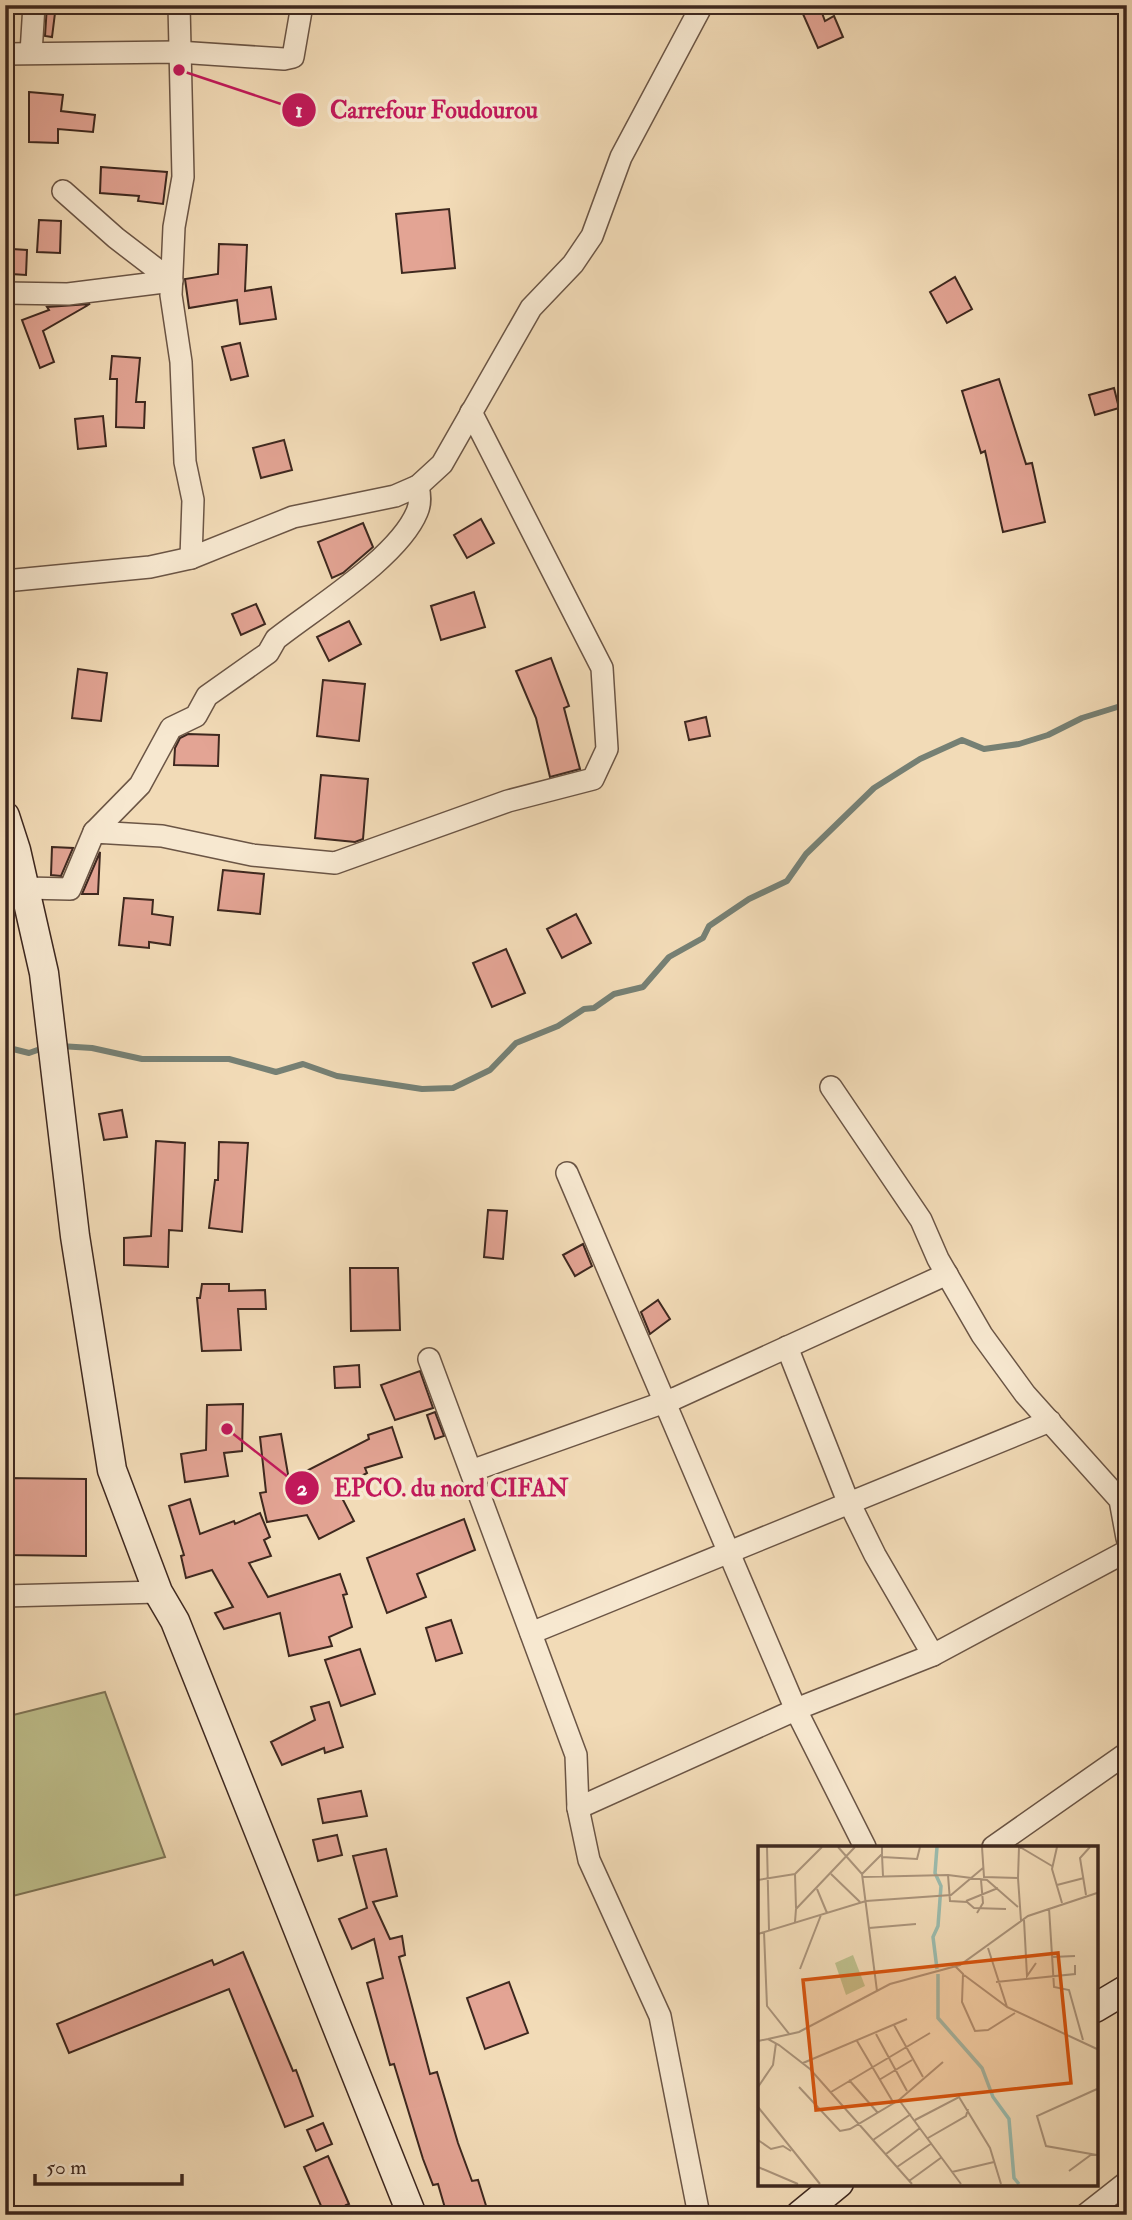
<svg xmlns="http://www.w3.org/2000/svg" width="1132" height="2220" font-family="'IM FELL Double Pica',serif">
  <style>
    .park { fill: #bebf8c; stroke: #7e7456; stroke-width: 2 }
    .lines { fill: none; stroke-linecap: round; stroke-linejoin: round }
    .stream { stroke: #768074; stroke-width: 6 }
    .building { fill: #e3a494; stroke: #3e281f; stroke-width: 2 }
    .street-casing { stroke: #6b5545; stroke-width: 24 }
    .secondary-casing { stroke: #3e281f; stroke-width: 31 }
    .street { stroke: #f7e8d0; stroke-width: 21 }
    .secondary { stroke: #f7e8d0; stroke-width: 28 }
    .inset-river { fill: none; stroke: #9bbbad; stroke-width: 3.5 }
    .inset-road { fill: none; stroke: #aa937a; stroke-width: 2 }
    .view { fill: #d7540e; fill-opacity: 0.15; stroke: #d7540e; stroke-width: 3.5 }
    .inset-edge { fill: none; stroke: #3e281f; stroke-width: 3.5 }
    .leader { fill: none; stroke: #c2185b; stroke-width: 2.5 }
    .callout-dot { fill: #c2185b; stroke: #f7e8d0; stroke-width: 2.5 }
    .mark-label { font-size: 21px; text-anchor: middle; font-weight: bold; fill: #fff }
    .callout-label { font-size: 24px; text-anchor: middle; font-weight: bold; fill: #c2185b; stroke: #f7e8d0; stroke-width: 7; stroke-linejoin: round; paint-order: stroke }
  </style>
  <rect width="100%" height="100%" fill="#f2dbb7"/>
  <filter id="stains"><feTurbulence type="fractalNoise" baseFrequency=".00286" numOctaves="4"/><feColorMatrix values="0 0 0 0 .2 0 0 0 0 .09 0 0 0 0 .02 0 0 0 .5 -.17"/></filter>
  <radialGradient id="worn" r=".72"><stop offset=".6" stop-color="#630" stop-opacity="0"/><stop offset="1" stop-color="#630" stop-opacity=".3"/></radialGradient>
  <path class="park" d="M105 1692 165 1857 5 1898V1717Z"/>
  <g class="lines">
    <g class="stream">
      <path d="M60 1046 92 1048 142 1059H229L276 1072 303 1064 337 1076 422 1089 453 1088 490 1070 516 1043 558 1026 584 1009 594 1008 614 994 643 987 669 957 703 938 709 926 749 899 787 881 806 854 874 788 920 759 962 740 984 749 1019 744 1048 735 1082 718 1127 704"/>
      <path d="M5 1047 29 1053 46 1047"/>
    </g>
  </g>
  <g class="building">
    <path d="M47 5H56L52 37 45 36Z"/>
    <path d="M799 5H819L825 21 834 16 843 37 818 48Z"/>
    <path d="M29 92 63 95 61 111 95 115 93 132 58 129V143L29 142Z"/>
    <path d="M101 167 167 172 163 204 138 201 139 196 100 193Z"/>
    <path d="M449 209 455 268 402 273 396 214Z"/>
    <path d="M39 220 61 221 60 253 37 252Z"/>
    <path d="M219 244 247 245 245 291 271 287 276 319 240 324 237 300 189 308 185 279 218 274Z"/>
    <path d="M12 249 27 250 26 275 11 274Z"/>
    <path d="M955 277 972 309 947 323 930 292Z"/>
    <path d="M90 304 43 331 54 362 40 368 22 320 49 310 47 307Z"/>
    <path d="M240 343 248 376 231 380 222 347Z"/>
    <path d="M112 356 140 358 136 402H145L144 428 116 427 117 379H110Z"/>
    <path d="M999 379 1026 464 1032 463 1045 522 1003 532 985 451 981 453 962 391Z"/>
    <path d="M1114 388 1119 408 1095 415 1089 395Z"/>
    <path d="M103 416 106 446 78 449 75 419Z"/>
    <path d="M284 440 292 470 261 478 253 448Z"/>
    <path d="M481 519 494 543 467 558 454 535Z"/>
    <path d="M363 523 373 547 343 573 332 578 318 542Z"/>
    <path d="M474 592 485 627 441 640 431 606Z"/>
    <path d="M256 604 265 624 241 635 232 614Z"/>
    <path d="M349 621 361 644 329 661 317 637Z"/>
    <path d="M551 658 569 706 564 708 580 769 550 777 536 718 516 671Z"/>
    <path d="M78 669 107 673 101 721 72 718Z"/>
    <path d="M323 680 365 684 359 741 317 736Z"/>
    <path d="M706 717 710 736 689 740 685 722Z"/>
    <path d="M188 734 219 735 218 766 174 765 175 748 180 738Z"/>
    <path d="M321 775 368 779 363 839 355 842 315 838Z"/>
    <path d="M52 847 73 848 61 876 51 875Z"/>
    <path d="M100 852 98 894H82Z"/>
    <path d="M223 870 264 874 260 914 218 910Z"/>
    <path d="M124 898 153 900 152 914 173 917 170 945 149 942V948L119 945Z"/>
    <path d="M576 914 591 943 562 958 547 929Z"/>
    <path d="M506 949 525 993 492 1007 473 963Z"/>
    <path d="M122 1110 127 1137 104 1140 99 1114Z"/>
    <path d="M156 1141 185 1143 182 1231 169 1230 168 1267 124 1265V1238L151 1236Z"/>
    <path d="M219 1142 248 1143 242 1232 209 1228 215 1180H218Z"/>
    <path d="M488 1210 507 1211 503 1259 484 1257Z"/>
    <path d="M583 1244 592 1266 575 1276 563 1255Z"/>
    <path d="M350 1268H398L400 1330 351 1331Z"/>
    <path d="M202 1284H229V1291L265 1290 266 1309H238L241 1350 202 1351 197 1298H200Z"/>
    <path d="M658 1300 670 1319 650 1334 641 1312Z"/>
    <path d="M359 1365 360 1387 335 1388 334 1367Z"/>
    <path d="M420 1371 433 1408 395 1420 381 1385Z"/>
    <path d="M243 1404 242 1451 224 1453 228 1476 185 1482 181 1454 206 1450 207 1405Z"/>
    <path d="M435 1412 444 1436 435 1439 427 1415Z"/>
    <path d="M392 1427 402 1457 365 1468 367 1473 347 1484 349 1488 340 1494 354 1521 319 1539 307 1515 267 1522 260 1493 266 1492 260 1437 281 1434 289 1480 369 1439 368 1435Z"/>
    <path d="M5 1478 86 1479V1556L5 1555Z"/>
    <path d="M190 1499 200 1534 234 1521 235 1524 260 1513 270 1537 264 1540 271 1556 249 1563 268 1597 340 1574 347 1594 343 1595 352 1627 329 1637 332 1646 289 1656 280 1613 224 1629 215 1613 233 1607 212 1570 186 1578 181 1556 184 1555 169 1506Z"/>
    <path d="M464 1519 475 1550 417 1574 426 1597 387 1613 367 1558Z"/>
    <path d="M451 1620 462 1653 436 1661 426 1628Z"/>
    <path d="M360 1649 375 1694 341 1706 325 1660Z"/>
    <path d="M329 1702 343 1747 325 1753 324 1748 282 1765 271 1742 315 1720 311 1707Z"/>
    <path d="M361 1791 367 1816 323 1823 318 1799Z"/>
    <path d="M337 1835 342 1855 318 1861 313 1840Z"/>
    <path d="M386 1849 397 1896 373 1902 390 1939 402 1936 405 1955 399 1957 430 2074 437 2072 458 2143 472 2181 478 2180 488 2212 447 2215 438 2184 433 2185 423 2159 394 2064 390 2065 367 1983 383 1978 374 1939 352 1949 339 1919 367 1908 353 1856Z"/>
    <path d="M243 1952 293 2071 296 2070 313 2116 285 2127 229 1989 69 2053 57 2024 212 1960 214 1965Z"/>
    <path d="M509 1982 528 2033 485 2049 467 1998Z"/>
    <path d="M323 2123 332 2144 316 2151 307 2130Z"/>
    <path d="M328 2156 349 2204 346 2205 351 2215H325L304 2167Z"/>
  </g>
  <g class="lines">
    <g class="street-casing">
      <g id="street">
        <path d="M179 5 183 177 174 227 171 295 181 362 185 462 193 500 191 558"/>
        <path d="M31 53 34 5"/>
        <path d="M5 54 178 52 284 59 293 57 302 5"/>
        <path d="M5 293 68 294 172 281 116 238 63 191"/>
        <path d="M5 581 150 567 191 558 293 517 395 496 418 486 442 464 531 308 573 264 592 236 621 157 702 5"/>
        <path d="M94 832 140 785 171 728 196 716 207 696 268 653 276 639C315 608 398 558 417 512 421 503 420 495 418 486"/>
        <path d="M25 888 70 889 94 832 162 836 252 855 335 863 508 801 593 779 607 749 602 668 471 412"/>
        <path d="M831 1087 921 1220 938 1259 982 1335 1025 1394 1120 1500 1127 1538"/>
        <path d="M567 1173 796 1710 865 1847"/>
        <path d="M787 1347 845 1494 875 1555 933 1655"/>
        <path d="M429 1359 576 1755 578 1808 589 1860 660 2016 699 2215"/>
        <path d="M471 1471 676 1398 947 1274"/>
        <path d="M5 1596 158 1592"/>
        <path d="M531 1633 1050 1421"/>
        <path d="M578 1808 804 1706 933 1655 1127 1551"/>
        <path d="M993 1847 1127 1753"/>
        <path d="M1085 2215 1127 2182"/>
      </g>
    </g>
    <g class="secondary-casing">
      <g id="secondary">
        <path d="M5 816 16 850 44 973 75 1236 112 1470 158 1592 175 1621 412 2215"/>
        <path d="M1095 2008 1127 1989"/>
        <path d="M800 2215 839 2183"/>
      </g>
    </g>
    <use href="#street" class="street"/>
    <use href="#secondary" class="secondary"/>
  </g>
  <g transform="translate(758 1846)">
    <rect width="340" height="340" fill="#f2dbb7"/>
    <path d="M95 109 107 140 88 149 77 117Z" fill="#bebf8c"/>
    <path class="inset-river" d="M179 1 177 27 183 40 180 80 175 91 179 123M180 128V172L224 222 235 251 251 273 256 332 261 338"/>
    <path class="inset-road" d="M9 1 11 84M80 1 104 28 119 145M224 1 226 31 260 32 263 75M262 1 294 20M299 1 294 23 304 57M124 9 125 30M124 11 159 13 162 1M73 28 102 56M104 28 124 8V1M190 29 192 55 209 56 216 62 248 63M104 31 190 29 229 34 260 61M260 32 261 1M0 34 37 28M299 39 326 32M59 43 69 67M328 49 322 12 332 1M208 55 240 42M38 62 37 28 64 1M291 62 296 141 311 144 325 194M219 67 225 57 223 34M266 74 269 130 278 117M37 76 38 63 97 1M111 82 158 78M6 86 9 160 32 189M0 88 108 55 193 49 225 22M230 102 249 161 339 203M294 111 317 110M198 121 205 128 204 156 217 185 230 184 257 167M42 123 63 69M206 129 249 161M238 136 317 128V119M136 179 165 231M118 188 149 245M10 193 41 186 132 138 202 119 270 70 339 47M0 195 10 193 21 199 52 223 154 338M99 195 135 256M45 217 149 173M91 234 120 267M121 234 154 214M0 241 15 219 18 197M41 241 82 285 92 283 141 254 185 216M339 243 279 270 288 300 339 309M73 246 172 187M141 254 203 338M0 261 62 338M157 274 201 251 232 302 243 338M170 292 208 270 210 263M0 294 13 303 25 300 33 305M115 294 153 268M128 308 162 282M0 321 40 338M139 321 174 297M311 325 334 308M194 326 236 316M151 335 184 311"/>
    <path class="view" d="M300 107 313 237 58 264 45 134Z"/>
    <rect width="340" height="340" class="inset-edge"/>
  </g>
  <path class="leader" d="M179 70L299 110M227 1429L302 1488"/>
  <g class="callout-dot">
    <circle cx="179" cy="70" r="7"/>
    <circle cx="227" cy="1429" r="7"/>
    <circle cx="299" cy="110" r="18"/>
    <circle cx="302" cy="1488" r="18"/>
  </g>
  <g class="mark-label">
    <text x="299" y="117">1</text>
    <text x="302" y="1495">2</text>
  </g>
  <g class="callout-label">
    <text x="434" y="118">Carrefour Foudourou</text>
    <text x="451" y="1496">EPCO. du nord CIFAN</text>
  </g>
  <rect width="1132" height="2220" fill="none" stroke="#f2dbb7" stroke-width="28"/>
  <rect x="7" y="7" width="1118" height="2206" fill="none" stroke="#3e281f" stroke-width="3.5"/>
  <rect x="14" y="14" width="1104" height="2192" fill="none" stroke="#3e281f" stroke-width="2"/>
  <path d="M35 2174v10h147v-10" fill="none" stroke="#3e281f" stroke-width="3.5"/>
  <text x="46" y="2174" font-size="21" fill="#3e281f" stroke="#f7e8d0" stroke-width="5" paint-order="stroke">50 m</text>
  <rect width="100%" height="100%" filter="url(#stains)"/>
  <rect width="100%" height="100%" fill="url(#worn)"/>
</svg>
